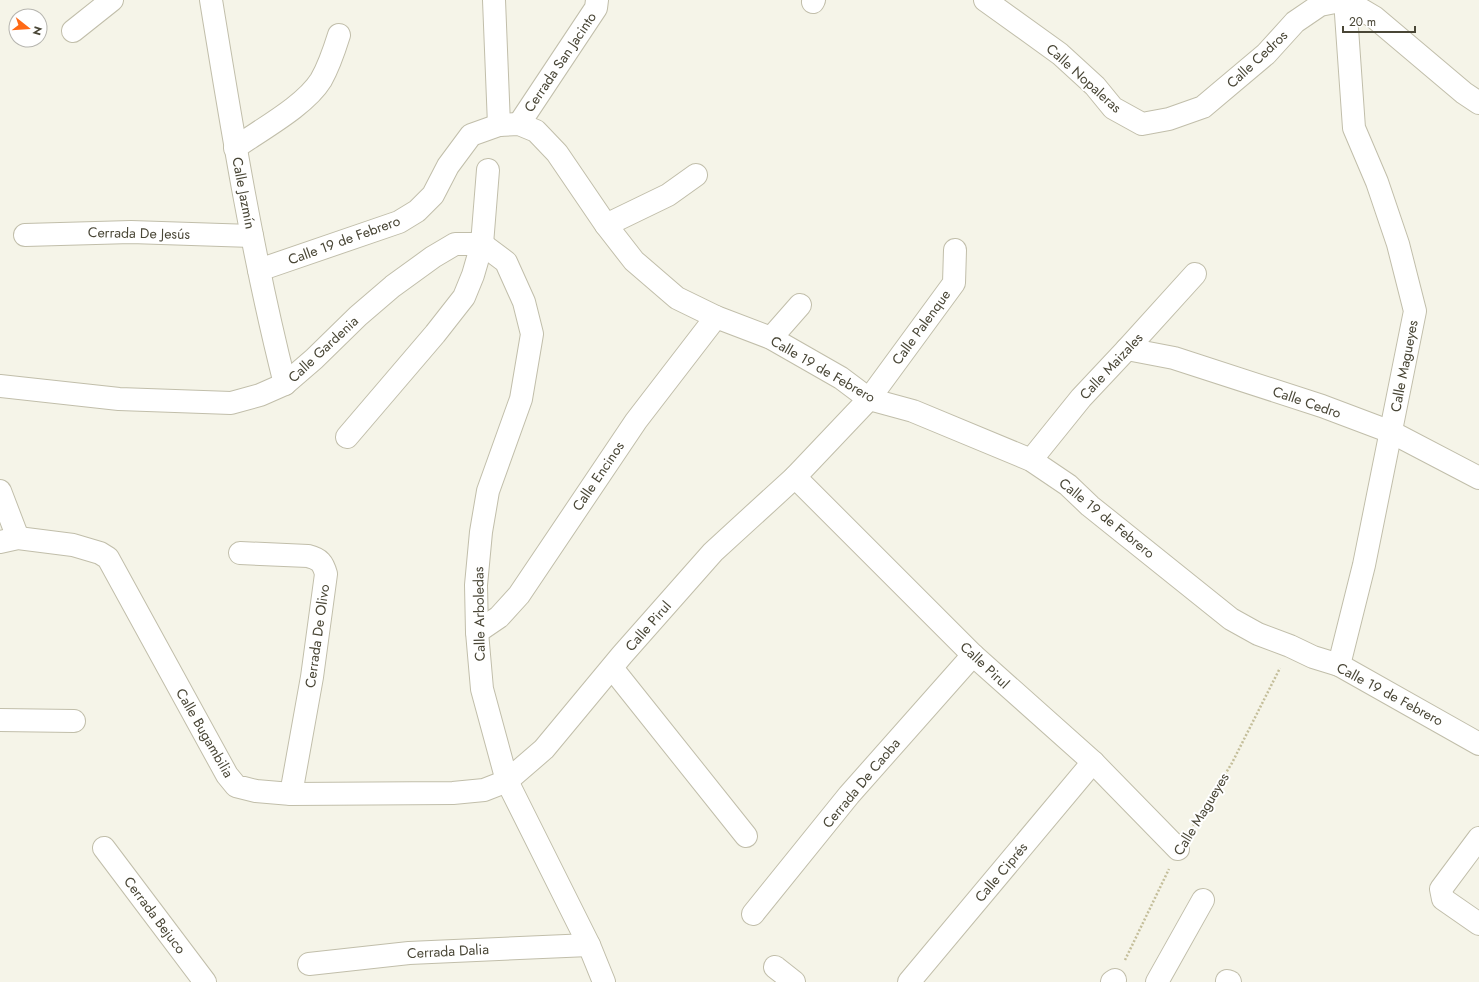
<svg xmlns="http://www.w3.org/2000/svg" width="1479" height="982" font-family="Jost,sans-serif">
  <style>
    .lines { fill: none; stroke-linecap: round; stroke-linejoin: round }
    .street-casing { stroke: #c1beaa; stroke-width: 24 }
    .path { stroke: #c4be9a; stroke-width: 2.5; stroke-dasharray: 2 2; stroke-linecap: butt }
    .street { stroke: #fff; stroke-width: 22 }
    .labels { text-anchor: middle; stroke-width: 4; stroke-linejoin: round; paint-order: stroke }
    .street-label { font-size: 14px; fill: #494636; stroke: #fff }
  </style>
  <rect width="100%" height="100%" fill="#f5f4e8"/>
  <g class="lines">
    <g class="street-casing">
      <g id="street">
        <path d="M211 0C232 129 253 258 285 384"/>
        <path d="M494 0 499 125"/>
        <path d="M985 0 1060 54 1095 86 1113 108 1142 124 1169 119 1203 107 1266 54 1295 22 1320 5 1345 0"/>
        <path d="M1345 0 1374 17 1464 93 1479 103"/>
        <path d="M813 2 814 0"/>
        <path d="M73 31 112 0"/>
        <path d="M519 124 596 8 597 0"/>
        <path d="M235 148C260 130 305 106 321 80 329 66 334 51 339 35"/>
        <path d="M606 225 668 195 696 175"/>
        <path d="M25 235 131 232 252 236"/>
        <path d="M259 270 399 222 417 211 433 195 448 166 471 135 499 125 519 124 536 131 557 153 606 225 634 261 677 298 716 317 771 338 841 378 869 399 913 411 1031 460 1068 485 1090 506 1231 619 1258 634 1290 646 1313 657 1339 665 1479 744"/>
        <path d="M771 338 800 305"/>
        <path d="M1127 349 1174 358 1322 406 1391 432 1479 478"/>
        <path d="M0 386 119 399 231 403 260 395 285 384 314 359 358 316 393 286 433 257 455 244H482L506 262 524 302 532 334 521 399 488 491 481 532 476 585 477 632 482 689 507 781 589 945 604 982"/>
        <path d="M347 437 435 334 464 297 473 275 482 244 488 170"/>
        <path d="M1031 460 1081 398 1127 349 1195 274"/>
        <path d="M795 477 973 655 1093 762 1178 849"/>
        <path d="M0 491 18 538"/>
        <path d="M0 542 18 538 73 545 100 553 108 558 227 775 236 786 256 791 291 794 453 793 484 790 507 781 544 749 622 655 713 552 795 477 869 399 954 283 955 250"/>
        <path d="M240 553 308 556C320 559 323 563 326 574L312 677 291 794"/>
        <path d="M477 632 499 617 519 595 636 421 716 317"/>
        <path d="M1339 665 1364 565 1415 311 1398 244 1377 182 1354 128 1345 0"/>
        <path d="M612 668 746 836"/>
        <path d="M0 720 74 721"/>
        <path d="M1479 838 1441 889 1443 899 1479 924"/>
        <path d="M104 848 205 982"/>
        <path d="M753 914 849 795 973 655"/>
        <path d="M309 964 409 953 589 945"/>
        <path d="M775 967 794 982"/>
        <path d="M1227 981 1230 982"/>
        <path d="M909 982 1093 762"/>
        <path d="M1112 982 1115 980"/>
        <path d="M1157 982 1203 900"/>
      </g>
    </g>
    <g class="path">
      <path d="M1191 829 1232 763 1280 668"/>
      <path d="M1125 960 1169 869"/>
    </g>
    <use href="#street" class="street"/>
  </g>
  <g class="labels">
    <g class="street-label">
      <text transform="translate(1257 59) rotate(-43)" y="5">Calle Cedros</text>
      <text transform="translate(560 62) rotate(-56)" y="5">Cerrada San Jacinto</text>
      <text transform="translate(1084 78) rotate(42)" y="5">Calle Nopaleras</text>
      <text transform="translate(244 193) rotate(79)" y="5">Calle Jazmín</text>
      <text transform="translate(139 233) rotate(1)" y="5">Cerrada De Jesús</text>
      <text transform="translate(344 240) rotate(-20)" y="5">Calle 19 de Febrero</text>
      <text transform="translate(921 327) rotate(-54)" y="5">Calle Palenque</text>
      <text transform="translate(323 349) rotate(-43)" y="5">Calle Gardenia</text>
      <text transform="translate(1111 366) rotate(-47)" y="5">Calle Maizales</text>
      <text transform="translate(1404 366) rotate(-79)" y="5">Calle Magueyes</text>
      <text transform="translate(823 369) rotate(30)" y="5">Calle 19 de Febrero</text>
      <text transform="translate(1307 402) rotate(19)" y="5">Calle Cedro</text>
      <text transform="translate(598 476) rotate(-56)" y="5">Calle Encinos</text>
      <text transform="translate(1107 518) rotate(39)" y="5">Calle 19 de Febrero</text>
      <text transform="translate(479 614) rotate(-91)" y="5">Calle Arboledas</text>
      <text transform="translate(648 626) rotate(-49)" y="5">Calle Pirul</text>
      <text transform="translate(317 636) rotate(-82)" y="5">Cerrada De Olivo</text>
      <text transform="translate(985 665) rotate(43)" y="5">Calle Pirul</text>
      <text transform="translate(1390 694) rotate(28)" y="5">Calle 19 de Febrero</text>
      <text transform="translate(205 733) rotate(60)" y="5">Calle Bugambilia</text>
      <text transform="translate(861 783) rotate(-50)" y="5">Cerrada De Caoba</text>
      <text transform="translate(1201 814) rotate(-59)" y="5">Calle Magueyes</text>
      <text transform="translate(1001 872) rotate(-50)" y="5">Calle Ciprés</text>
      <text transform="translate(155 915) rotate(53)" y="5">Cerrada Bejuco</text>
      <text transform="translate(448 951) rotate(-3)" y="5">Cerrada Dalia</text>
    </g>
  </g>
  <g transform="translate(28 28) rotate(107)"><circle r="19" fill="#ffffff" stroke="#b6b5af"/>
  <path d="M0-3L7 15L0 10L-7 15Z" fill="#ff6915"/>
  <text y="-6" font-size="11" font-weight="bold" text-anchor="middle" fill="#494636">N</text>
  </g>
  <path d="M1343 26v6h72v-6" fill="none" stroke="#494636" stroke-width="2"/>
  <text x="1349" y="26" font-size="12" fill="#494636" stroke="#ffffff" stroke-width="3" paint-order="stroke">20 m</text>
</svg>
